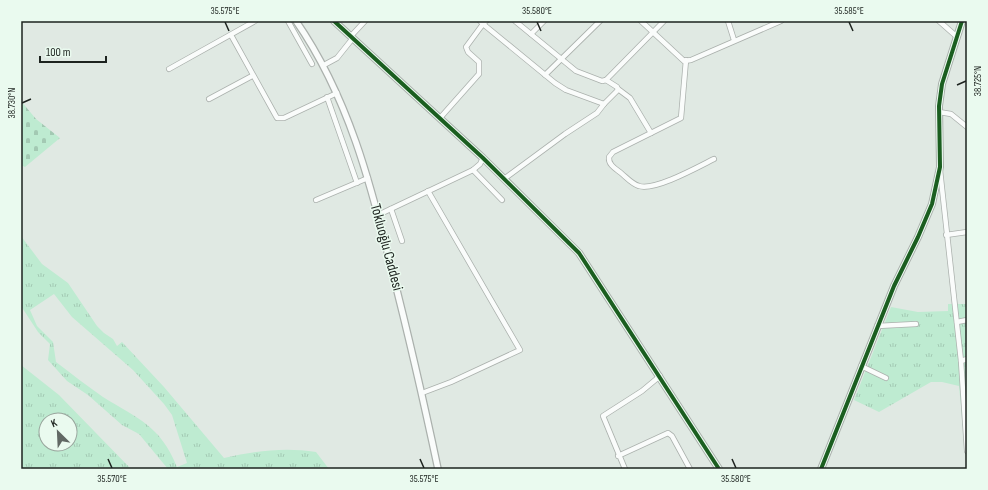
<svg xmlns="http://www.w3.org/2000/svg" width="988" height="490" font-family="'Sofia Sans Condensed',sans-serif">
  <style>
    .grass { fill: url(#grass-tufts); fill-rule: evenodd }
    .cemetery { fill: url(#cemetery-stones) }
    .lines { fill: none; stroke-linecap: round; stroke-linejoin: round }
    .minor-casing { stroke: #abb1ad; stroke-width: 6 }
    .tertiary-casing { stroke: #abb1ad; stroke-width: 8 }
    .minor { stroke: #fafcfb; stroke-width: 4.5 }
    .tertiary { stroke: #fafcfb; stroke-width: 5.5 }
    .cycleway-casing { stroke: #eafaef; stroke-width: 6 }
    .cycleway { stroke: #1b5e20; stroke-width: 4 }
    .ticks { fill: none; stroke: #1d231f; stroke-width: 1.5 }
    .labels { text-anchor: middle; stroke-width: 3; stroke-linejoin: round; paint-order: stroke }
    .street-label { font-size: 15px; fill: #1d231f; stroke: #eafaef }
    .neatline { fill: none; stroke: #1d231f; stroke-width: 1.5 }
    .ticks-label { font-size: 10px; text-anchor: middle; fill: #1d231f }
  </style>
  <defs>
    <pattern id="grass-tufts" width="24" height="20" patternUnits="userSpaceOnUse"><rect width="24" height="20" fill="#beebd1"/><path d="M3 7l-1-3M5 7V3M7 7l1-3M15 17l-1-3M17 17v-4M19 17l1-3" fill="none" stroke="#a3c9b3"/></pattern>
    <pattern id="cemetery-stones" width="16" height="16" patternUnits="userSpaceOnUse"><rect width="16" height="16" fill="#beebd1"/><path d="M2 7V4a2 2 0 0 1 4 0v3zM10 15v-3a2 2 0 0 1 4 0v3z" fill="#a3c9b3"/></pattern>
  </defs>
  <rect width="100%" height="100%" fill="#e0e9e3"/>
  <g class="grass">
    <path d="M21 236 42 264 68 283 97 326 104 333 113 339 117 346 122 342 164 387 224 458C256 451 284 447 316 452L329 469H168L139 434 122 425 88 395 67 381 48 360 50 344 38 332 21 306ZM54 294 72 317 133 370 164 404 172 415 187 463 177 467C160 425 138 419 103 397 87 386 72 374 56 362L53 342 37 326 30 310Z"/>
    <path d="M948 304H967V469L959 386 942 382H931L879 412 854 400 891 307 918 312 948 311Z"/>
    <path d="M21 365 59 395 131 469H21ZM46 420H70V444H46Z"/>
  </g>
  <path class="cemetery" d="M21 101 36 119 60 138 25 167 21 165Z"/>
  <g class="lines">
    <g class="minor-casing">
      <g id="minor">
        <path d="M288 21 312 64"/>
        <path d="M480 21 483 24 486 21"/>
        <path d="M515 21 576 71 602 81 606 80 664 21"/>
        <path d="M641 21 684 61 691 60 781 21"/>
        <path d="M728 21 734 40"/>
        <path d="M939 21 956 36"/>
        <path d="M531 34 544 21"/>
        <path d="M231 35 277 118H284L337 93"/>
        <path d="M351 36 365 21"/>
        <path d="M324 65 337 58 353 38"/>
        <path d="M169 69 255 21"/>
        <path d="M545 75 600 21"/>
        <path d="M618 89 630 98 651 133 681 118 686 60"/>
        <path d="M327 97 357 183"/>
        <path d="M209 99 252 76"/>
        <path d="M939 112 951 114 967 127"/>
        <path d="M440 118 479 74V62L468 52 466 47 483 24 555 83 566 90 604 104 618 90 617 87 606 80"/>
        <path d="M651 133 613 152 609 157C608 165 616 169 621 173 627 178 632 184 639 186 655 191 698 167 714 159"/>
        <path d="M473 170 502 200"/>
        <path d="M940 170 961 361 967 451"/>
        <path d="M504 179 565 134 597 113 604 104"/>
        <path d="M316 200 368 178"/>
        <path d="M391 209 402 241"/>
        <path d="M378 215 473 170 480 164 483 158"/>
        <path d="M946 235 967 232"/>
        <path d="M957 322 967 320"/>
        <path d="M877 326 916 324"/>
        <path d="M961 361 967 359"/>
        <path d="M861 366 886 378"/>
        <path d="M422 393 451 382 520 350 428 191"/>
        <path d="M618 456 668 433 672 436 690 469"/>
        <path d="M625 469 603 416 642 391 660 376"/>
      </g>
    </g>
    <g class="tertiary-casing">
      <g id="tertiary">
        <path d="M296 21C348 96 371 184 392 271 409 337 424 403 438 469"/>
        <path d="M334 21 483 158 579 253 719 469"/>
        <path d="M821 469 894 286 918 237 932 204 940 167 939 106 942 84 962 21"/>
      </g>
    </g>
    <use href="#minor" class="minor"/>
    <use href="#tertiary" class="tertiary"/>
    <g class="cycleway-casing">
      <g id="cycleway">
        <path d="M334 21 483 158 579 253 719 469"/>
        <path d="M821 469 894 286 918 237 932 204 940 167 939 106 942 84 962 21"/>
      </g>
    </g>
    <use href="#cycleway" class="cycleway"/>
  </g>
  <path class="ticks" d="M225 22 229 31M537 22 541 31M849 22 853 31M957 85 966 81M22 103 31 99M108 459 112 468M420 459 424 468M732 459 736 468"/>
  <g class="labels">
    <g class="street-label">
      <text transform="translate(387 247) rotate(75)" y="5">Tokluoğlu Caddesi</text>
    </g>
  </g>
  <rect width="988" height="490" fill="none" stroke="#eafaef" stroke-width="44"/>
  <g transform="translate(58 432) rotate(336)"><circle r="19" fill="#eafaef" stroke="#98a49c"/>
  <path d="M0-3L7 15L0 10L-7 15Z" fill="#616864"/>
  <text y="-6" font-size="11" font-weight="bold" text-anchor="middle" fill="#1d231f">K</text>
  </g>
  <path d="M40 56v6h66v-6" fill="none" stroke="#1d231f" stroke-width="2"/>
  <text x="46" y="56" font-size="12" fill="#1d231f" stroke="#eafaef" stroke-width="3" paint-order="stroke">100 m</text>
  <rect x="22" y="22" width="944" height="446" class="neatline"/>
  <g class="ticks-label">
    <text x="225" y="14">35.575°E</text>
    <text x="537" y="14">35.580°E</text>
    <text x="849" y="14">35.585°E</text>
    <text transform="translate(977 81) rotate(-90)" y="4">38.725°N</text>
    <text transform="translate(11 103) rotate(-90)" y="4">38.730°N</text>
    <text x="112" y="482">35.570°E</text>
    <text x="424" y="482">35.575°E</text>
    <text x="736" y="482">35.580°E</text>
  </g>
</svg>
